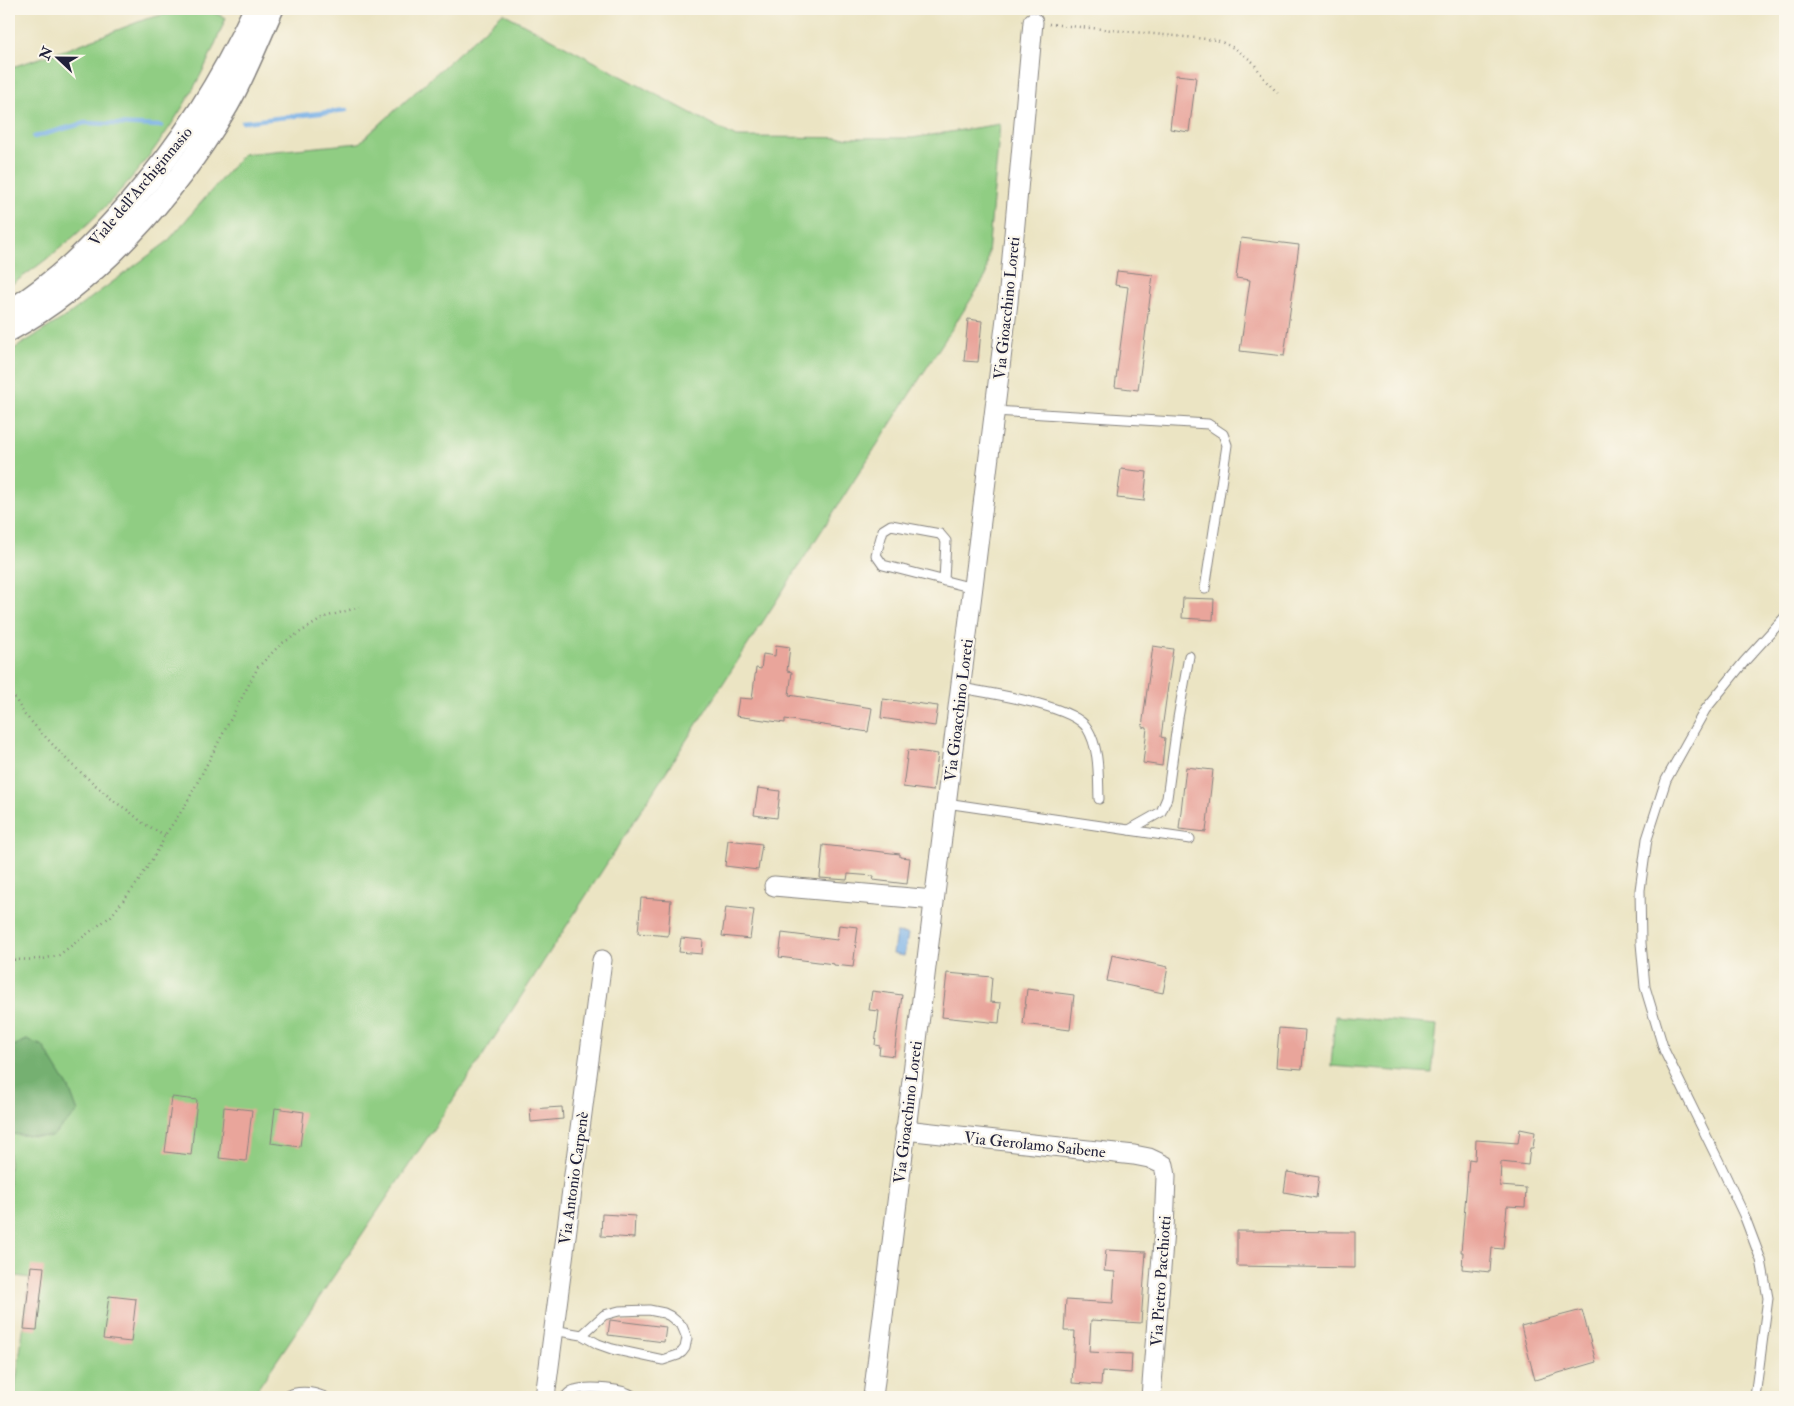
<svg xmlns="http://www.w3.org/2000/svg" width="1794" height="1406" font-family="'IM FELL Double Pica',serif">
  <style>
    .green { fill: #90cd83; stroke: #59785f }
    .forest { fill: #74b071; stroke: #4b6956 }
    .water { fill: #76afe6; stroke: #4c6890 }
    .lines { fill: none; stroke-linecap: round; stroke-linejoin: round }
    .stream { stroke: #76afe6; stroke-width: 4.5 }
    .building { fill: #e9a59b }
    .service-casing { stroke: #86837f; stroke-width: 11 }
    .minor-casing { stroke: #86837f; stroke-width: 21 }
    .tertiary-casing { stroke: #86837f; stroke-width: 25 }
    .path { stroke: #86837f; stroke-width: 2.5; stroke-dasharray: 1 4; stroke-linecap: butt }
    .service { stroke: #fff; stroke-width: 9 }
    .minor { stroke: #fff; stroke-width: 19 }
    .tertiary { stroke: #fff; stroke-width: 22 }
    .labels { text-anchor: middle; stroke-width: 4.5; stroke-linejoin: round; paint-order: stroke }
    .street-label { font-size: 16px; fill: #22223b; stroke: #fbf7ec }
  </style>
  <rect width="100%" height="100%" fill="#fbf7ec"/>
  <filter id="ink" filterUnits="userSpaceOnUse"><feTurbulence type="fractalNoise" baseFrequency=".02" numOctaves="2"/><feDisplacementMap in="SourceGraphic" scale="10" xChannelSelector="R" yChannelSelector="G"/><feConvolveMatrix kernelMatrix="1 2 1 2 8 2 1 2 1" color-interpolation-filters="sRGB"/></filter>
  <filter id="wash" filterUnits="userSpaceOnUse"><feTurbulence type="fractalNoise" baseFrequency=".0096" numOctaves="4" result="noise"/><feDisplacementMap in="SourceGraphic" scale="20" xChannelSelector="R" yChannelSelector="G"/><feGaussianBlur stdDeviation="1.12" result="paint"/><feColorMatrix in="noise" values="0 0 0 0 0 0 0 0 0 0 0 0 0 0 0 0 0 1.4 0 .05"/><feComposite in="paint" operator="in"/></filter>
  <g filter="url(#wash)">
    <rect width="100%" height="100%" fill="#ebe4c3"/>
    <g class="green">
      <path d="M186 9 212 12 226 18C217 39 209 60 198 80 153 164 88 234 9 286V68L65 50 146 19Z"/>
      <path d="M503 13 736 137 912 138 1000 124 986 276 480 1060 252 1397H14L30 1278 9 1275V1134L51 1137 27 1040 9 1048V352L65 317 167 242 243 154 359 143Z"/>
      <path d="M1335 1016 1437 1025 1432 1074 1331 1066Z"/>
    </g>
    <path class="forest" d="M27 1040 43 1046 69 1088 78 1112 51 1137 9 1134V1048Z"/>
    <path class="water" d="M896 933 908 934 904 956 893 954Z"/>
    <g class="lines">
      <g class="stream">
        <path d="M243 122 346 110"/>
        <path d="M34 137 85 123 161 126"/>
      </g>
    </g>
    <g id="blocks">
      <g class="building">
        <path d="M1176 75 1196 77 1189 132 1170 129Z"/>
        <path d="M1241 238 1299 245 1284 356 1240 351 1250 280 1236 278Z"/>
        <path d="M1117 271 1153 275 1138 390 1115 387 1128 287 1115 285Z"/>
        <path d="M968 319 982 321 978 362 964 361Z"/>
        <path d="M1121 469 1147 472 1144 501 1117 498Z"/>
        <path d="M1183 598 1214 599 1213 620 1182 618Z"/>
        <path d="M776 645 790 647 787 671 792 672 789 695 872 708 868 732 785 719V723L736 716 739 698 752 699 756 668 761 669 763 654 775 656Z"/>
        <path d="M1153 646 1173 649 1161 737 1165 738 1162 766 1143 763 1147 728 1142 727Z"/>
        <path d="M883 699 938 706 935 726 881 718Z"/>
        <path d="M908 750 938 754 933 791 903 787Z"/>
        <path d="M1186 767 1213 770 1206 832 1179 829Z"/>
        <path d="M758 788 780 791 777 818 754 815Z"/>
        <path d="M728 840 762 844 758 870 725 866Z"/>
        <path d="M823 845 900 854V857L910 858 907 884 873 880 874 876 848 874 847 880 820 878Z"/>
        <path d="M641 898 671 900 668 936 638 933Z"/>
        <path d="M726 907 754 910 750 939 722 936Z"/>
        <path d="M839 925 858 927 853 967 834 965V964L779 957 782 933 837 940Z"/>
        <path d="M681 938 703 940 702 954 679 952Z"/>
        <path d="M1112 955 1168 967 1163 993 1107 981Z"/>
        <path d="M947 973 992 977 990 1002 1001 1003 999 1023 942 1017Z"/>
        <path d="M1027 989 1074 995 1070 1030 1023 1024Z"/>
        <path d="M872 991 902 995 894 1056 879 1054 880 1046 875 1045 879 1011 869 1010Z"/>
        <path d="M1279 1028 1305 1030 1302 1069 1276 1067Z"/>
        <path d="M172 1097 197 1100 191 1155 165 1152Z"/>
        <path d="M224 1107 252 1110 246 1161 219 1158Z"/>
        <path d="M562 1107 563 1119 531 1122 530 1109Z"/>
        <path d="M275 1108 304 1112 300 1147 271 1143Z"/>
        <path d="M1520 1129 1535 1132 1533 1148H1530L1528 1165 1501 1162 1500 1186 1526 1188 1525 1207 1507 1206 1503 1249 1492 1248 1490 1272 1462 1269 1463 1252H1461L1469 1159 1475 1160 1476 1140 1518 1143Z"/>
        <path d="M1287 1172 1319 1177 1316 1198 1284 1192Z"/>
        <path d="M602 1214 635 1216 634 1238 601 1236Z"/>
        <path d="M1237 1231 1355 1232V1268L1237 1266Z"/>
        <path d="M1106 1250 1146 1252 1141 1323 1091 1320 1089 1352 1132 1354 1131 1373 1102 1371 1101 1385 1072 1383 1075 1331H1064L1066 1300 1113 1303 1115 1272 1104 1271Z"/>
        <path d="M31 1266 44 1267 37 1330 24 1329Z"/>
        <path d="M109 1296 136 1299 131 1342 103 1339Z"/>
        <path d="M1582 1310 1596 1362 1535 1380 1521 1326Z"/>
        <path d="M610 1320 666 1327 664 1342 608 1335Z"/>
      </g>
    </g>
  </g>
  <g filter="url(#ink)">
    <use href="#blocks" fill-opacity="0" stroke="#86837f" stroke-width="1"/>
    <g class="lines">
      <g class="service-casing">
        <g id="service">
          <path d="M994 411 1208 424 1223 434 1227 445 1205 589"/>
          <path d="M944 581 946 541 940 534 891 525 883 530 876 555 883 565 973 588"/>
          <path d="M961 688C988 693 1073 705 1087 728 1100 749 1098 775 1099 799"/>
          <path d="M946 803 1190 839"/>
          <path d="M1129 830 1161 812 1167 798 1178 718 1189 656"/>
          <path d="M553 1330 582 1335 598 1344 612 1349 663 1360 678 1355 682 1352 685 1348 687 1338 682 1326 670 1316 664 1313 649 1310 619 1311 604 1315 582 1335"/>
          <path d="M284 1397C298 1390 311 1391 325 1397"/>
          <path d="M565 1397C568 1394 570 1391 575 1390 587 1386 626 1388 634 1397"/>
          <path d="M1755 1397 1768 1298 1761 1260 1744 1215 1719 1162 1664 1050 1645 987 1641 943 1640 890 1647 839 1666 780 1705 710 1744 662 1785 617"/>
        </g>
      </g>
      <g class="minor-casing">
        <g id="minor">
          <path d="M774 886 934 900"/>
          <path d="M905 1130 1134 1155 1149 1158 1164 1165 1166 1176 1164 1230 1151 1397"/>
          <path d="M545 1397 602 960"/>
          <path d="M873 1397 1008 302 1033 22"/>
        </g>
      </g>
      <g class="tertiary-casing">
        <g id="tertiary">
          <path d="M9 312C59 280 91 248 130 203 183 142 221 82 255 9"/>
          <path d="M9 330C96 283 175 194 225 109 244 77 257 42 272 9"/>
        </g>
      </g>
      <g class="path">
        <path d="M1049 24 1217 40 1236 49 1253 62 1265 80 1280 95"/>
        <path d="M9 689 25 715 70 763 115 802 129 811 144 824 165 835"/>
        <path d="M9 960 43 959 59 955 111 916 138 882 161 845 165 835 185 806 258 667 281 644 325 617 360 607"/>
      </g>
      <use href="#service" class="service"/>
      <use href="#minor" class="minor"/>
      <use href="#tertiary" class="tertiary"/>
    </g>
  </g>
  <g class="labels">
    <g class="street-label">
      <text transform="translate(140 186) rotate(-50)" y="6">Viale dell'Archiginnasio</text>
      <text transform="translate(1006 308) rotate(-84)" y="6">Via Gioacchino Loreti</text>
      <text transform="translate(958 710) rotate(-83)" y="6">Via Gioacchino Loreti</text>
      <text transform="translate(907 1112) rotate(-83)" y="6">Via Gioacchino Loreti</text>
      <text transform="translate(1035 1144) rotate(6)" y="6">Via Gerolamo Saibene</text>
      <text transform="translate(573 1178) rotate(-82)" y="6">Via Antonio Carpenè</text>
      <text transform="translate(1160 1281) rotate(-86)" y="6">Via Pietro Pacchiotti</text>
    </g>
  </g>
  <rect width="1794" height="1406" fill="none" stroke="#fbf7ec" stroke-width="30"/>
  <g transform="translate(58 58) rotate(292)" stroke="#fbf7ec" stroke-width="4" paint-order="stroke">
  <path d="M0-4L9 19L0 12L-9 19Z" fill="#22223b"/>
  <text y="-8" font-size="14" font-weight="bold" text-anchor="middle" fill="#22223b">N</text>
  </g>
</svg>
